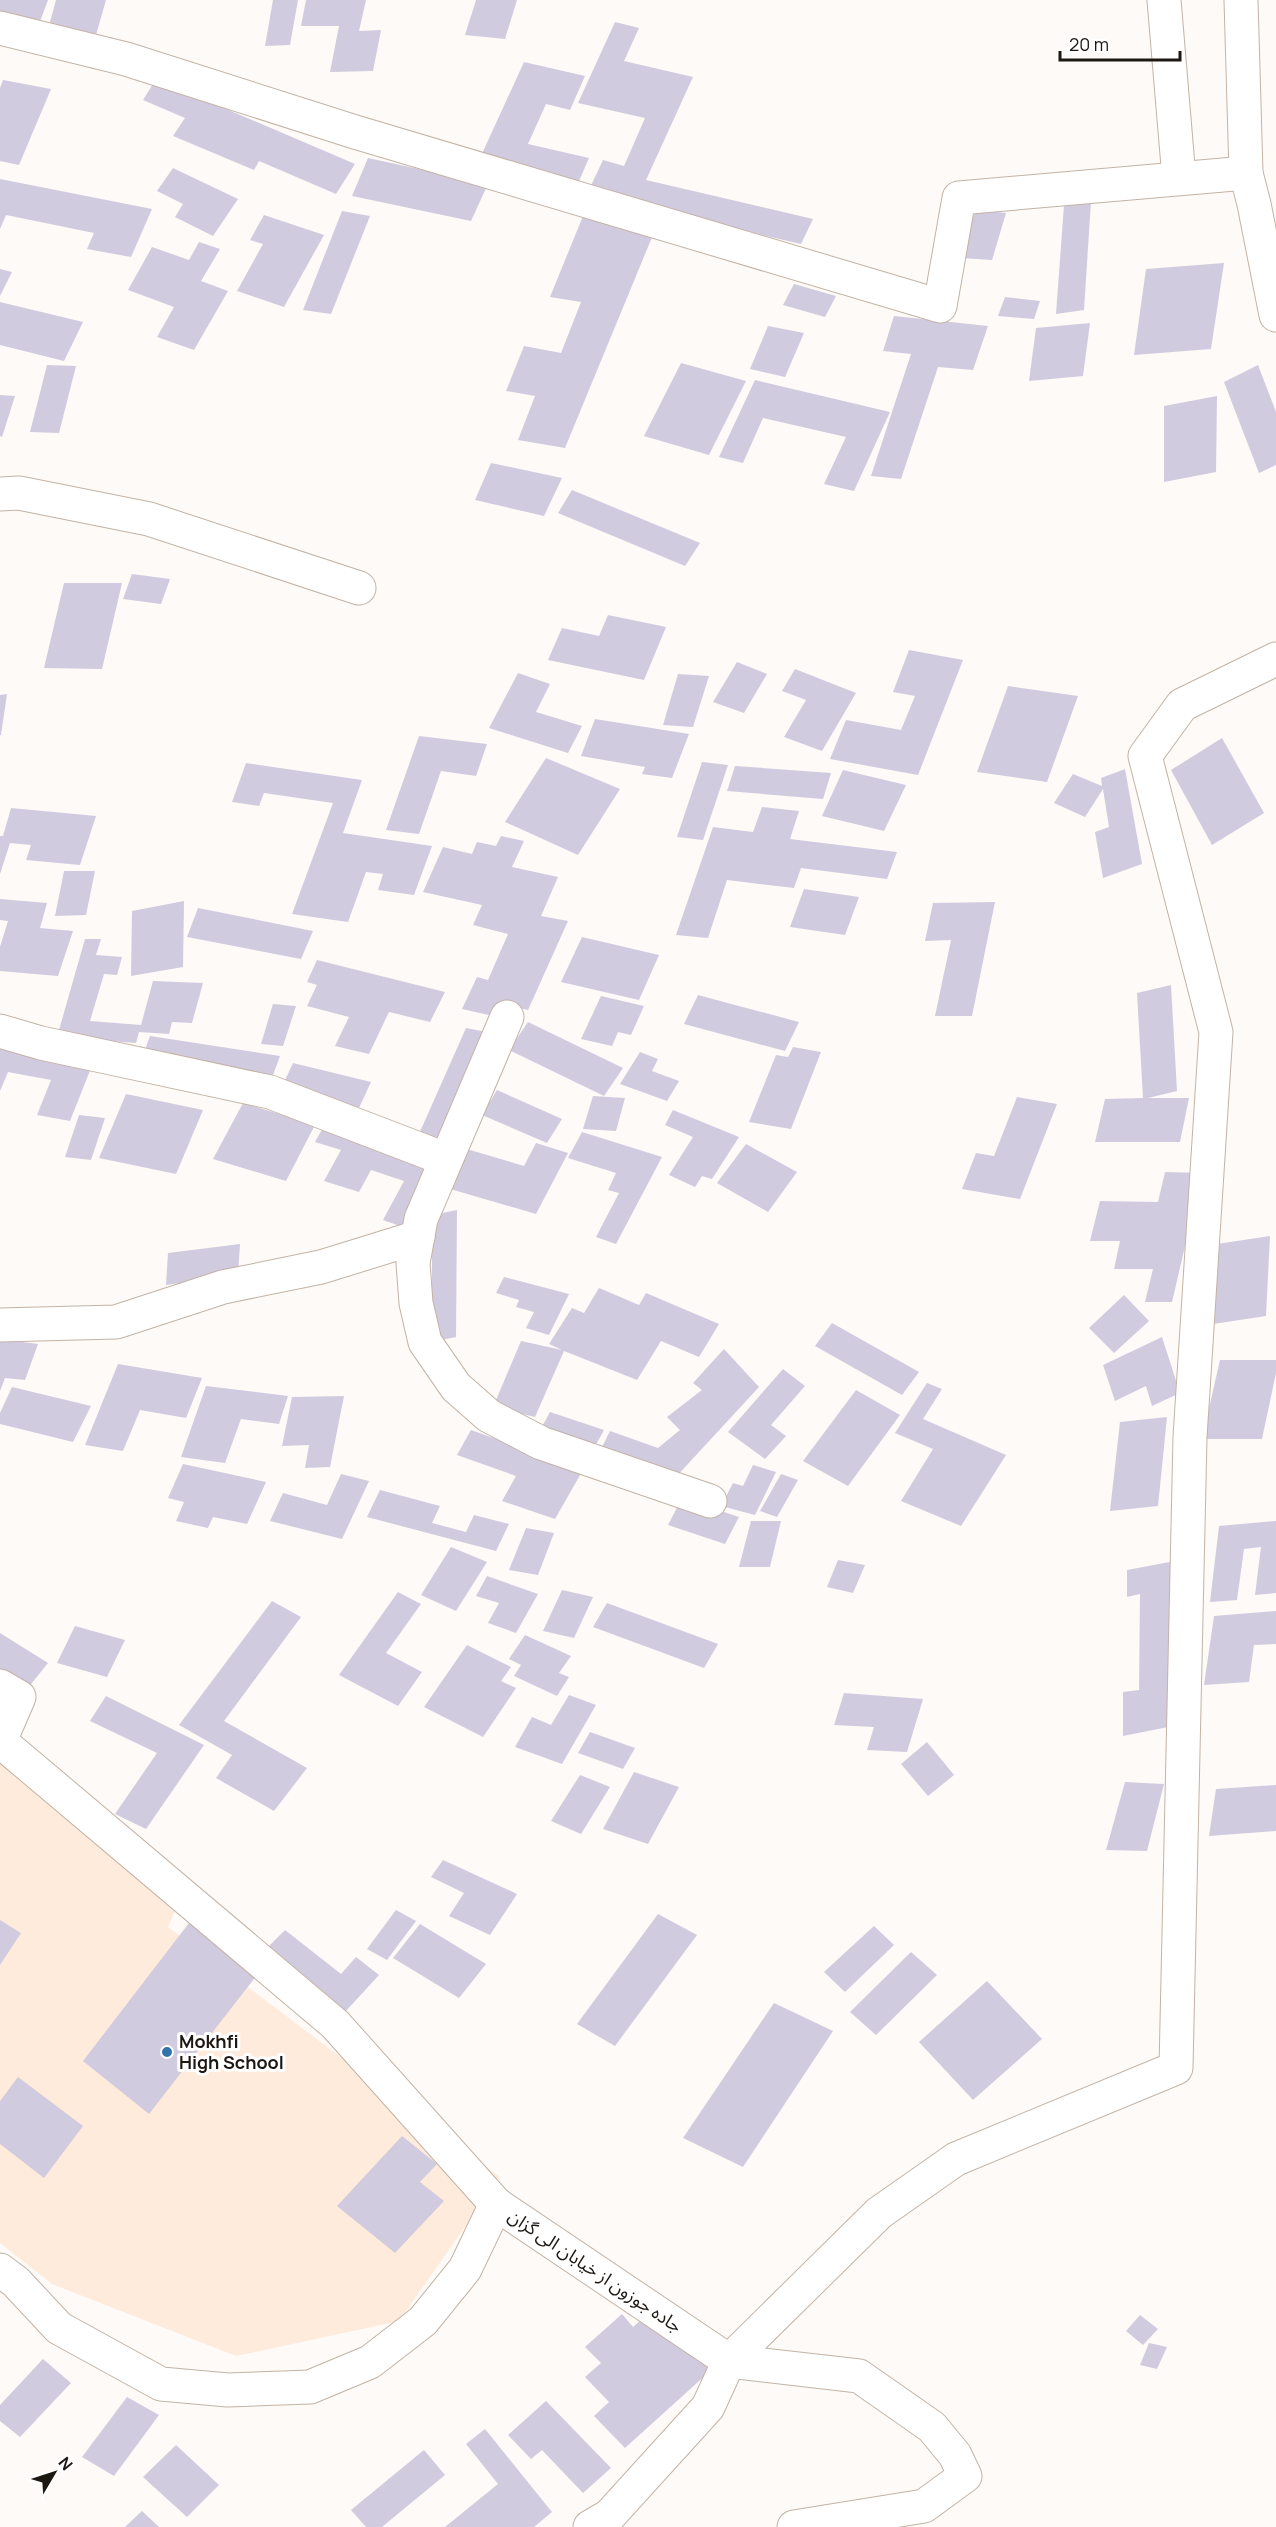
<svg xmlns="http://www.w3.org/2000/svg" width="1276" height="2527" font-family="Manrope,'Noto Sans Arabic',sans-serif">
  <style>
    .built { fill: #feebdb }
    .building { fill: #d1cbdf }
    .lines { fill: none; stroke-linecap: round; stroke-linejoin: round }
    .minor-casing { stroke: #c3b3a5; stroke-width: 35 }
    .minor { stroke: #fff; stroke-width: 33 }
    .poi-dot { fill: #3375ab; stroke: #fff; stroke-width: 2 }
    .labels { text-anchor: middle; stroke-width: 6; stroke-linejoin: round; paint-order: stroke }
    .poi-label { font-size: 18px; font-weight: bold; fill: #1d1712; stroke: #fff; text-anchor: start }
    .street-label { font-size: 18px; fill: #1d1712; stroke: #fff }
  </style>
  <rect width="100%" height="100%" fill="#fdfaf7"/>
  <path class="built" d="M0 1756 175 1911 168 1927 500 2177 399 2321 236 2356 52 2284 0 2243Z"/>
  <g class="building">
    <path d="M0 0H48L39 24 0 17Z"/>
    <path d="M56 0H106L96 35 47 33Z"/>
    <path d="M273 0H298L290 45 265 46Z"/>
    <path d="M306 0H366L359 31 381 30 373 71 330 72 339 26H301Z"/>
    <path d="M476 0H517L505 39 465 35Z"/>
    <path d="M615 22 639 28 624 61 693 77 646 180 813 219 801 244 587 194 603 160 624 166 645 118 578 103Z"/>
    <path d="M524 62 585 76 570 110 546 104 528 144 589 158 579 181 480 158Z"/>
    <path d="M156 79 355 164 336 194 259 161 254 170 173 136 185 118 143 100Z"/>
    <path d="M3 80 51 89 19 165 0 161V88Z"/>
    <path d="M368 158 488 184 471 221 352 196Z"/>
    <path d="M173 168 238 199 213 236 175 217 183 204 157 191Z"/>
    <path d="M0 179 152 209 131 257 87 249 94 233 6 215 0 229Z"/>
    <path d="M1091 201 1084 310 1056 314 1064 205Z"/>
    <path d="M975 210 1006 213 992 260 961 258Z"/>
    <path d="M342 211 370 216 331 314 303 310Z"/>
    <path d="M264 215 324 235 284 307 237 291 263 244 250 240Z"/>
    <path d="M583 216 655 230 565 448 518 440 535 396 506 391 524 346 561 353 581 302 550 297Z"/>
    <path d="M199 242 220 249 201 281 228 291 194 350 157 337 174 307 128 290 152 247 189 260Z"/>
    <path d="M1224 263 1211 349 1134 355 1146 269Z"/>
    <path d="M0 269 12 272 0 296Z"/>
    <path d="M794 284 836 296 825 317 783 305Z"/>
    <path d="M1005 297 1040 301 1034 319 998 316Z"/>
    <path d="M0 302 83 322 64 361 0 345Z"/>
    <path d="M894 316 988 326 973 370 938 367 901 479 871 476 911 354 883 351Z"/>
    <path d="M1090 323 1083 376 1029 381 1036 328Z"/>
    <path d="M768 326 804 333 785 377 750 369Z"/>
    <path d="M681 363 746 381 709 455 644 436Z"/>
    <path d="M47 365 76 366 59 433 30 432Z"/>
    <path d="M1258 365 1276 412V465L1259 473 1224 382Z"/>
    <path d="M755 380 890 412 854 491 824 484 846 437 763 418 743 463 719 457Z"/>
    <path d="M0 395 15 396 2 437 0 436Z"/>
    <path d="M1217 396 1216 472 1164 482V406Z"/>
    <path d="M491 463 562 478 544 516 475 500Z"/>
    <path d="M572 490 700 543 685 566 558 513Z"/>
    <path d="M132 574 170 579 161 604 123 599Z"/>
    <path d="M64 583H122L102 669 44 668Z"/>
    <path d="M608 615 666 627 644 680 548 660 562 628 599 636Z"/>
    <path d="M909 650 963 660 918 775 830 759 846 720 901 730 915 696 893 692Z"/>
    <path d="M737 662 767 674 744 713 713 702Z"/>
    <path d="M795 669 856 693 822 751 784 737 806 700 782 691Z"/>
    <path d="M518 673 550 684 536 712 582 726 568 753 489 728Z"/>
    <path d="M678 674 709 676 693 727 663 725Z"/>
    <path d="M1008 686 1078 696 1047 782 977 772Z"/>
    <path d="M7 694 1 735H0V695Z"/>
    <path d="M595 719 689 734 672 778 642 774 645 767 581 756Z"/>
    <path d="M419 736 487 744 476 776 441 771 419 834 386 830Z"/>
    <path d="M1222 738 1264 813 1212 845 1171 770Z"/>
    <path d="M546 758 620 789 578 855 505 822Z"/>
    <path d="M702 762 728 765 703 840 677 837Z"/>
    <path d="M246 763 362 780 343 833 432 846 414 895 378 890 383 874 366 872 348 922 292 914 333 803 264 793 259 806 232 802Z"/>
    <path d="M735 766 831 773 823 799 727 791Z"/>
    <path d="M1125 769 1142 864 1103 878 1095 832 1109 827 1103 789 1085 817 1054 803 1073 774 1102 786 1101 778Z"/>
    <path d="M843 770 906 785 884 831 822 816Z"/>
    <path d="M762 807 799 811 790 839 897 852 887 879 801 868 794 888 727 880 708 938 676 935 713 827 753 832Z"/>
    <path d="M11 808 96 816 80 865 26 860 31 845 10 843 0 874V836H3Z"/>
    <path d="M501 836 524 841 512 867 558 877 541 916 568 921 528 1010 508 1006 502 1018 462 1009 477 977 488 980 508 934 473 925 482 905 423 892 443 847 472 854 477 842 496 846Z"/>
    <path d="M64 871H95L86 915 55 916Z"/>
    <path d="M804 889 859 897 845 935 790 927Z"/>
    <path d="M0 899 47 903 40 928 73 931 58 976 0 971V947L8 921 0 920Z"/>
    <path d="M184 901 183 967 131 976 132 911Z"/>
    <path d="M995 902 972 1016H935L951 940 925 941 933 903Z"/>
    <path d="M198 908 313 931 301 959 187 937Z"/>
    <path d="M582 937 659 955 639 1000 561 982Z"/>
    <path d="M85 939H101L96 955 122 957 117 975 104 974 90 1021 141 1025 153 981 203 983 192 1023 172 1022 169 1034 139 1032 136 1043 57 1037Z"/>
    <path d="M317 960 445 992 430 1022 389 1012 369 1054 335 1046 349 1017 307 1006 317 985 307 982Z"/>
    <path d="M1171 985 1177 1091 1148 1098H1189L1180 1142H1095L1105 1099 1143 1098 1137 993Z"/>
    <path d="M698 995 799 1022 785 1051 684 1024Z"/>
    <path d="M601 996 644 1006 631 1035 618 1032 612 1046 581 1039Z"/>
    <path d="M273 1004 296 1006 283 1046 261 1044Z"/>
    <path d="M528 1022 623 1068 604 1096 509 1050Z"/>
    <path d="M466 1028 492 1033 445 1140 419 1134Z"/>
    <path d="M150 1036 280 1056 272 1078 142 1058Z"/>
    <path d="M0 1047 93 1063 70 1121 37 1115 51 1080 8 1072 0 1091Z"/>
    <path d="M793 1047 821 1052 791 1129 749 1122 776 1055 788 1057Z"/>
    <path d="M640 1052 658 1059 652 1071 679 1081 667 1101 620 1084Z"/>
    <path d="M293 1063 371 1082 358 1110 280 1091Z"/>
    <path d="M497 1090 562 1119 547 1143 482 1115Z"/>
    <path d="M126 1094 203 1110 176 1174 99 1158Z"/>
    <path d="M593 1096 625 1098 616 1131 583 1129Z"/>
    <path d="M1017 1097 1057 1104 1020 1199 962 1189 976 1153 994 1156Z"/>
    <path d="M243 1103 315 1125 286 1181 213 1159Z"/>
    <path d="M673 1110 739 1137 712 1179 702 1176 695 1187 669 1175 693 1137 665 1125Z"/>
    <path d="M79 1115 105 1118 91 1160 65 1157Z"/>
    <path d="M325 1124 439 1162 403 1227 383 1220 404 1181 371 1170 359 1192 324 1181 341 1150 315 1142Z"/>
    <path d="M582 1132 662 1157 616 1244 596 1237 619 1193 608 1190 616 1173 568 1158Z"/>
    <path d="M536 1143 568 1153 536 1214 440 1186 460 1147 524 1166Z"/>
    <path d="M746 1144 797 1172 768 1212 717 1183Z"/>
    <path d="M1165 1172 1202 1173 1172 1302H1145L1153 1269H1114L1120 1241H1090L1100 1201 1158 1202Z"/>
    <path d="M457 1210 456 1337 432 1342V1215Z"/>
    <path d="M1270 1236 1266 1316 1213 1324 1217 1244Z"/>
    <path d="M240 1244 238 1275 166 1285 168 1253Z"/>
    <path d="M504 1277 569 1294 549 1335 526 1328 534 1312 516 1307 519 1300 496 1293Z"/>
    <path d="M599 1288 639 1305 646 1293 719 1324 699 1357 661 1341 637 1380 564 1351 535 1417 493 1407 521 1341 562 1350 549 1344 572 1308 584 1313Z"/>
    <path d="M1124 1295 1149 1321 1114 1353 1089 1328Z"/>
    <path d="M832 1323 919 1372 902 1395 815 1346Z"/>
    <path d="M1162 1337 1180 1393 1152 1406 1146 1386 1115 1401 1103 1365Z"/>
    <path d="M0 1339 38 1344 25 1380 5 1378 0 1391Z"/>
    <path d="M724 1349 759 1387 674 1479 599 1453 610 1431 658 1448 680 1430 667 1417 702 1390 693 1383Z"/>
    <path d="M1220 1360H1276V1373L1262 1439H1202Z"/>
    <path d="M118 1364 202 1378 186 1418 140 1410 123 1451 85 1445Z"/>
    <path d="M783 1369 805 1386 771 1425 786 1436 765 1459 728 1432Z"/>
    <path d="M927 1383 942 1389 923 1419 1006 1455 961 1526 901 1501 933 1449 895 1433Z"/>
    <path d="M206 1386 288 1396 279 1424 241 1419 225 1463 181 1457Z"/>
    <path d="M12 1387 91 1406 73 1442 0 1424V1413Z"/>
    <path d="M856 1390 900 1415 848 1486 803 1461Z"/>
    <path d="M344 1396 330 1467 305 1468 309 1445 282 1446 292 1397Z"/>
    <path d="M550 1412 604 1430 593 1450 539 1432Z"/>
    <path d="M1167 1417 1158 1506 1110 1511 1120 1422Z"/>
    <path d="M471 1430 583 1470 555 1519 502 1501 516 1476 457 1455Z"/>
    <path d="M183 1464 266 1482 247 1524 213 1517 208 1528 176 1521 184 1502 168 1498Z"/>
    <path d="M753 1465 776 1472 755 1515 721 1506 733 1483 743 1486Z"/>
    <path d="M341 1474 369 1481 342 1539 270 1521 283 1493 327 1505Z"/>
    <path d="M781 1474 798 1480 777 1517 760 1511Z"/>
    <path d="M380 1490 440 1506 432 1523 466 1532 474 1515 509 1524 496 1551 367 1517Z"/>
    <path d="M682 1498 739 1517 725 1544 668 1525Z"/>
    <path d="M751 1521H781L770 1567H739Z"/>
    <path d="M1276 1521V1593L1255 1595 1261 1547 1244 1549 1237 1600 1210 1602 1219 1526Z"/>
    <path d="M526 1528 554 1533 538 1575 509 1570Z"/>
    <path d="M451 1547 487 1562 456 1611 421 1595Z"/>
    <path d="M838 1560 865 1565 853 1593 827 1587Z"/>
    <path d="M1175 1561 1173 1726 1123 1736V1692L1139 1690 1140 1594 1127 1597V1570Z"/>
    <path d="M487 1576 538 1594 516 1633 488 1623 499 1603 476 1596Z"/>
    <path d="M562 1590 593 1597 574 1638 543 1631Z"/>
    <path d="M398 1592 421 1604 386 1653 422 1672 398 1706 339 1675Z"/>
    <path d="M272 1601 301 1617 224 1721 307 1768 274 1811 216 1778 232 1755 179 1725Z"/>
    <path d="M607 1603 718 1644 704 1668 593 1627Z"/>
    <path d="M1276 1611V1644L1254 1645 1249 1682 1204 1685 1214 1616Z"/>
    <path d="M75 1626 125 1640 107 1677 57 1663Z"/>
    <path d="M0 1633 48 1663 27 1689 0 1672Z"/>
    <path d="M525 1635 571 1656 559 1673 569 1677 557 1696 514 1676 521 1665 509 1659Z"/>
    <path d="M467 1645 511 1667 501 1681 516 1688 483 1737 424 1707Z"/>
    <path d="M844 1693 923 1699 907 1752 867 1750 874 1727 834 1725Z"/>
    <path d="M569 1695 596 1705 562 1764 515 1747 532 1717 551 1725Z"/>
    <path d="M106 1696 204 1745 146 1829 115 1814 157 1753 90 1721Z"/>
    <path d="M590 1732 635 1748 623 1769 578 1753Z"/>
    <path d="M927 1742 954 1775 928 1796 901 1764Z"/>
    <path d="M634 1772 679 1787 648 1844 603 1829Z"/>
    <path d="M580 1775 610 1787 581 1834 551 1821Z"/>
    <path d="M1125 1782 1164 1784 1147 1851 1106 1850Z"/>
    <path d="M1276 1785V1831L1209 1836 1216 1789Z"/>
    <path d="M443 1860 517 1894 490 1935 449 1916 464 1893 431 1877Z"/>
    <path d="M396 1910 416 1921 387 1960 367 1949Z"/>
    <path d="M658 1914 697 1935 615 2046 577 2024Z"/>
    <path d="M0 1920 21 1933 0 1965Z"/>
    <path d="M189 1923 257 1975 149 2114 83 2061Z"/>
    <path d="M420 1924 486 1964 459 1998 393 1958Z"/>
    <path d="M874 1926 894 1945 845 1992 824 1972Z"/>
    <path d="M285 1930 341 1974 356 1957 379 1975 345 2012 265 1950Z"/>
    <path d="M911 1952 937 1975 876 2035 850 2012Z"/>
    <path d="M987 1981 1042 2039 973 2100 919 2042Z"/>
    <path d="M774 2003 833 2031 743 2167 683 2138Z"/>
    <path d="M18 2077 83 2126 44 2178 0 2144V2101Z"/>
    <path d="M402 2136 437 2164 420 2182 444 2201 395 2253 337 2206Z"/>
    <path d="M661 2302 719 2363 625 2448 594 2416 609 2402 585 2377 601 2363 585 2347 622 2314 633 2327Z"/>
    <path d="M1140 2315 1158 2329 1143 2345 1126 2331Z"/>
    <path d="M1149 2343 1167 2347 1157 2369 1140 2365Z"/>
    <path d="M43 2359 71 2383 20 2437 0 2421V2405Z"/>
    <path d="M127 2397 159 2415 114 2476 82 2457Z"/>
    <path d="M546 2401 611 2468 583 2493 542 2450 531 2459 508 2435Z"/>
    <path d="M485 2429 552 2512 534 2527H445L498 2484 466 2444Z"/>
    <path d="M176 2445 219 2485 187 2517 143 2477Z"/>
    <path d="M424 2450 445 2475 382 2527H366L351 2510Z"/>
    <path d="M142 2511 159 2527H125Z"/>
  </g>
  <g class="lines">
    <g class="minor-casing">
      <g id="minor">
        <path d="M1164 0 1179 178"/>
        <path d="M1241 0 1246 173 1254 204 1276 315"/>
        <path d="M0 28 126 59 355 132 940 306 959 198 1246 173"/>
        <path d="M0 494 19 493 149 519 359 588"/>
        <path d="M507 1017 421 1219 413 1263 416 1303 425 1342 456 1387 489 1416 541 1443 710 1501"/>
        <path d="M0 1031 41 1043 270 1092 445 1159"/>
        <path d="M0 1325 116 1322 223 1287 321 1267 418 1237"/>
        <path d="M0 1686 19 1697 0 1741 335 2024 496 2204"/>
        <path d="M0 2270 16 2282 59 2328 161 2384 228 2390 310 2387 370 2362 423 2321 465 2269 496 2204 729 2361 859 2376 932 2427 955 2455 965 2476 924 2506 794 2527"/>
        <path d="M590 2527 609 2516 708 2407 729 2361 879 2213 956 2159 1176 2068 1190 1437 1216 1032 1145 756 1182 705 1276 659"/>
      </g>
    </g>
    <use href="#minor" class="minor"/>
  </g>
  <circle class="poi-dot" cx="167" cy="2052" r="6"/>
  <g class="labels">
    <g class="poi-label">
      <text x="179" y="2048">Mokhfi<tspan x="179" dy="21">High School</tspan></text>
    </g>
    <g class="street-label">
      <text transform="translate(595 2271) rotate(34)" y="6">جاده جوزون از خیابان الی گزان</text>
    </g>
  </g>
  <g transform="translate(54 2473) rotate(51)" stroke="#ffffff" stroke-width="4.5" paint-order="stroke">
  <path d="M0-4.5L10 22L0 15L-10 22Z" fill="#1d1712"/>
  <text y="-9" font-size="16" font-weight="bold" text-anchor="middle" fill="#1d1712">N</text>
  </g>
  <path d="M1060 51v9h120v-9" fill="none" stroke="#1d1712" stroke-width="3"/>
  <text x="1069" y="51" font-size="18" fill="#1d1712" stroke="#ffffff" stroke-width="4.5" paint-order="stroke">20 m</text>
</svg>
